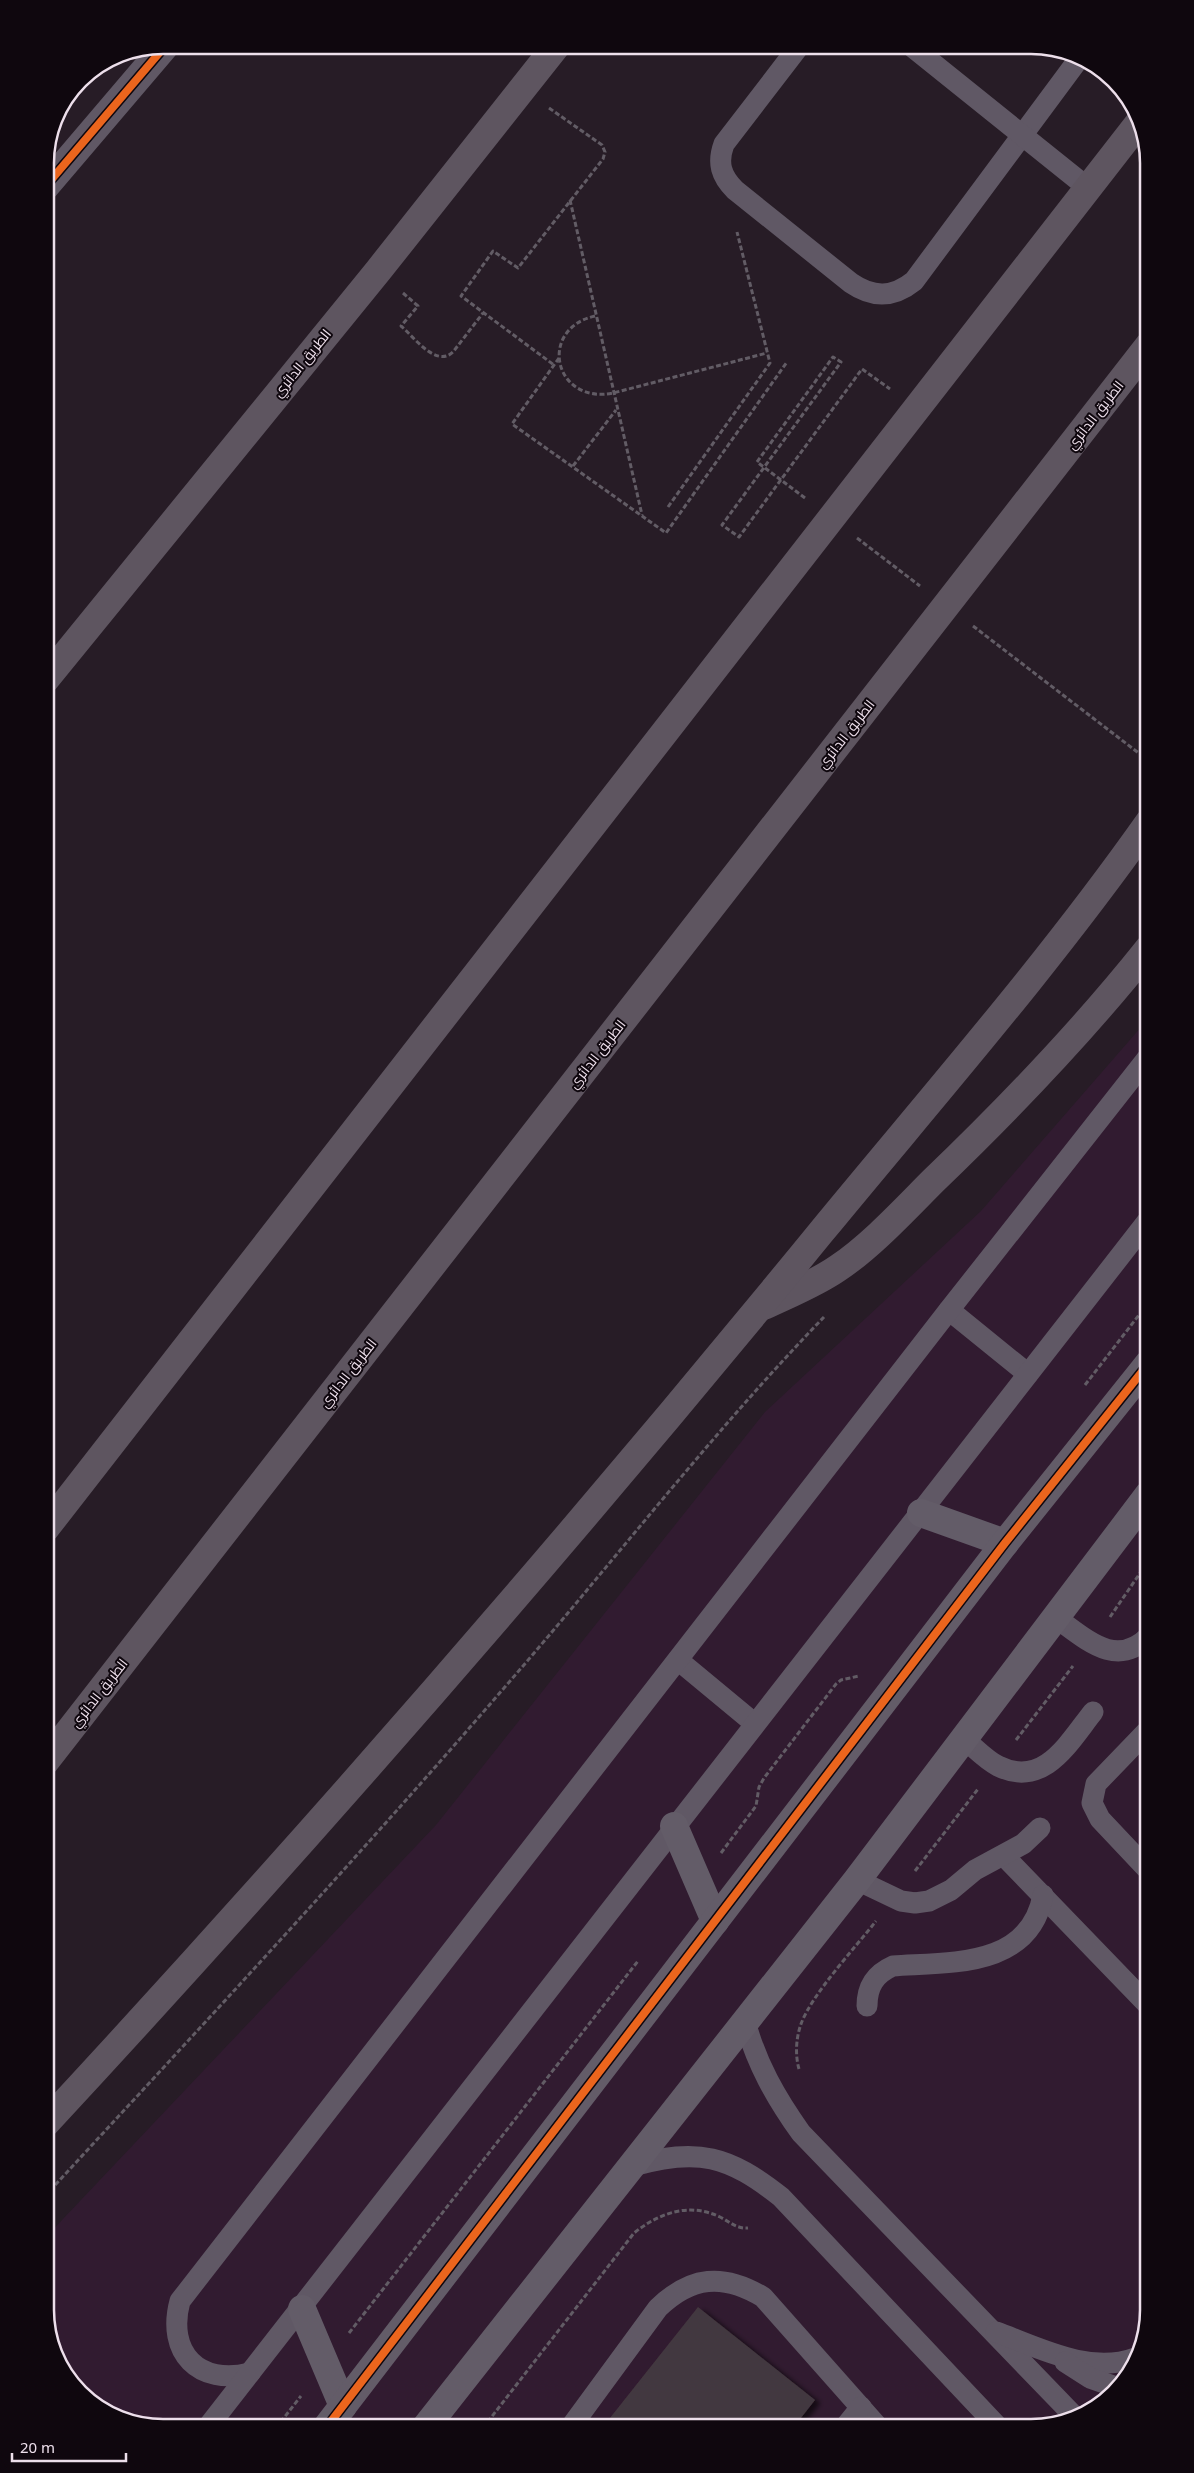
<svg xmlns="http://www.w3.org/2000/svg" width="1194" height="2473" font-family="'Noto Sans',Cairo,sans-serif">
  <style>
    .built { fill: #311b30 }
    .building { fill: #43383f; filter: url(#shadow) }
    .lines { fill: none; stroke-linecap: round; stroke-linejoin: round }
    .path { stroke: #625c65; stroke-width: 3; stroke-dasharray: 5 2.5; stroke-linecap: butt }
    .lane { stroke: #605865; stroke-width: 21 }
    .street { stroke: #605865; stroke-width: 28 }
    .secondary { stroke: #635c68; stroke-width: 28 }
    .highway { stroke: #5e5560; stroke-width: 28 }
    .cycleway-casing { stroke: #0f070e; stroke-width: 11 }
    .cycleway { stroke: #eb651d; stroke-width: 8 }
    .labels { text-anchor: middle; stroke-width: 4; stroke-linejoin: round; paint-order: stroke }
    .street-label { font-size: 14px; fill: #eddfeb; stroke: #0f070e }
    .rim { fill: none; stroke: #eddfeb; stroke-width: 2.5 }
  </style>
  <defs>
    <filter id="shadow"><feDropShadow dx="5.5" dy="3" stdDeviation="2.5" flood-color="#0009"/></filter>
  </defs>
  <rect width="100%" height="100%" fill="#271c26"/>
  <path class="built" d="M1149 1018V2311L1129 2376 1076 2419 1032 2428H155L97 2408 54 2355 45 2311V2238L436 1825 765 1412 981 1211Z"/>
  <path class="building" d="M698 2307 815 2400 793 2428H602Z"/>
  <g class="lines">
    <g class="path">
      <path d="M549 108 602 145 605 152 603 159 518 268 493 251 461 296 554 365"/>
      <path d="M570 200 642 515"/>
      <path d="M403 293 418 306 401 326C414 337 436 368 453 352L483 313"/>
      <path d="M595 316C537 329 554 405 613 393L767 353"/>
      <path d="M559 358 512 424 666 533 787 362"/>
      <path d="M573 466 616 410"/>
      <path d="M805 498 757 462 833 357 841 362 722 525 739 537 862 369 890 389"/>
      <path d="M668 507 770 363 737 232"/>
      <path d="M857 538 920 586"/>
      <path d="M973 626 1149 761"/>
      <path d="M1085 1385 1149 1302"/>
      <path d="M1110 1617 1149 1560"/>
      <path d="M1016 1740 1073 1666"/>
      <path d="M721 1853 756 1806 759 1787 764 1778 836 1684 841 1680 859 1676"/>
      <path d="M915 1871 978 1789"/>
      <path d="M799 2069C795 2055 796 2038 801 2024 812 1994 855 1948 876 1921"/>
      <path d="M45 2196C200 2028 355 1861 504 1688 611 1565 710 1435 824 1317"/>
      <path d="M349 2333 638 1961"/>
      <path d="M276 2428 301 2396"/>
      <path d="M483 2428 634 2233C659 2213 689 2202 720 2217 730 2222 737 2229 748 2228"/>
    </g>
    <g class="lane">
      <path d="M800 45 724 144C717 163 721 176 735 190L851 283C873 298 893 298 914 281L1078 60"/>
      <path d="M910 45 1088 188"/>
      <path d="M949 1310 1028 1374"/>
      <path d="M1055 1617C1085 1638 1116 1670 1149 1636"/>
      <path d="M678 1660 754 1723"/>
      <path d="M964 1739C975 1748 986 1760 998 1766 1044 1789 1069 1742 1093 1712"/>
      <path d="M1004 1856 1149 2006"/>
      <path d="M1149 1871 1100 1819 1092 1803 1096 1784 1149 1729"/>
      <path d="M857 1880 901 1901 915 1903 929 1901 951 1890 975 1870 1023 1844 1040 1828"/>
      <path d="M867 2006C867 1986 875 1974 893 1966 951 1962 1030 1968 1043 1895"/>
      <path d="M745 2021C756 2063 776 2098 801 2133L1077 2419"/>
      <path d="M633 2166C698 2147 729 2156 781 2197L999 2428"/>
      <path d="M996 2332C1038 2347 1089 2375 1135 2358"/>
      <path d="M1065 2362 1090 2378 1116 2387"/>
      <path d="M250 2373C199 2386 166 2353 180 2301L949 1310 1149 1056"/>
      <path d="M207 2428 1149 1219"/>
      <path d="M570 2428 658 2308C691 2276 723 2273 763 2297L879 2428"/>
      <path d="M844 2428 861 2407"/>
    </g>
    <path class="street" d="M45 187 166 45"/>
    <g class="secondary">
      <path d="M921 1513 1005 1543"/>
      <path d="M674 1826 715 1921"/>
      <path d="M302 2309 343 2406"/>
      <path d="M326 2428 1005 1543 1149 1363"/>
      <path d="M425 2428 857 1880 1149 1494"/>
    </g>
    <g class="highway">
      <path d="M45 680 378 271 557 45"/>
      <path d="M764 1306C789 1294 815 1284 838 1268 871 1246 905 1209 933 1181 1009 1108 1083 1031 1149 948"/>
      <path d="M45 1529 1141 120"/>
      <path d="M45 1762 1149 345"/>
      <path d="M45 2124C313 1835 572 1537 822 1231 933 1096 1048 965 1149 822"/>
    </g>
    <g class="cycleway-casing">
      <g id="cycleway">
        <path d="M45 187 166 45"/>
        <path d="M326 2428 1005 1543 1149 1363"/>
      </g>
    </g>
    <use href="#cycleway" class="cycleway"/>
  </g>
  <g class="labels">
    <g class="street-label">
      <text transform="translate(302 363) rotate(-51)" y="5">الطريق الدائري</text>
      <text transform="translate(1095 415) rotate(-52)" y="5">الطريق الدائري</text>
      <text transform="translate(846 734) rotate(-52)" y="5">الطريق الدائري</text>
      <text transform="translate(597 1054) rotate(-52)" y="5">الطريق الدائري</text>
      <text transform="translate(348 1373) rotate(-52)" y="5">الطريق الدائري</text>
      <text transform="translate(99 1693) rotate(-52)" y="5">الطريق الدائري</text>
    </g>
  </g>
  <path d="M0 0H1194V2473H0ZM163 54H1031A109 109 0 0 1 1140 163V2310A109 109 0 0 1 1031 2419H163A109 109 0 0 1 54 2310V163A109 109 0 0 1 163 54Z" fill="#0f070e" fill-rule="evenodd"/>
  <path class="rim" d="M163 54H1031A109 109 0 0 1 1140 163V2310A109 109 0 0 1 1031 2419H163A109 109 0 0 1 54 2310V163A109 109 0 0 1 163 54Z"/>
  <path d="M12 2453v8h114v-8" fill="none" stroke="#eddfeb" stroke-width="2.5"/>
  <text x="20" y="2453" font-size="15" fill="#eddfeb" stroke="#0f070e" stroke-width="4" paint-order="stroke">20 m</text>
</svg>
